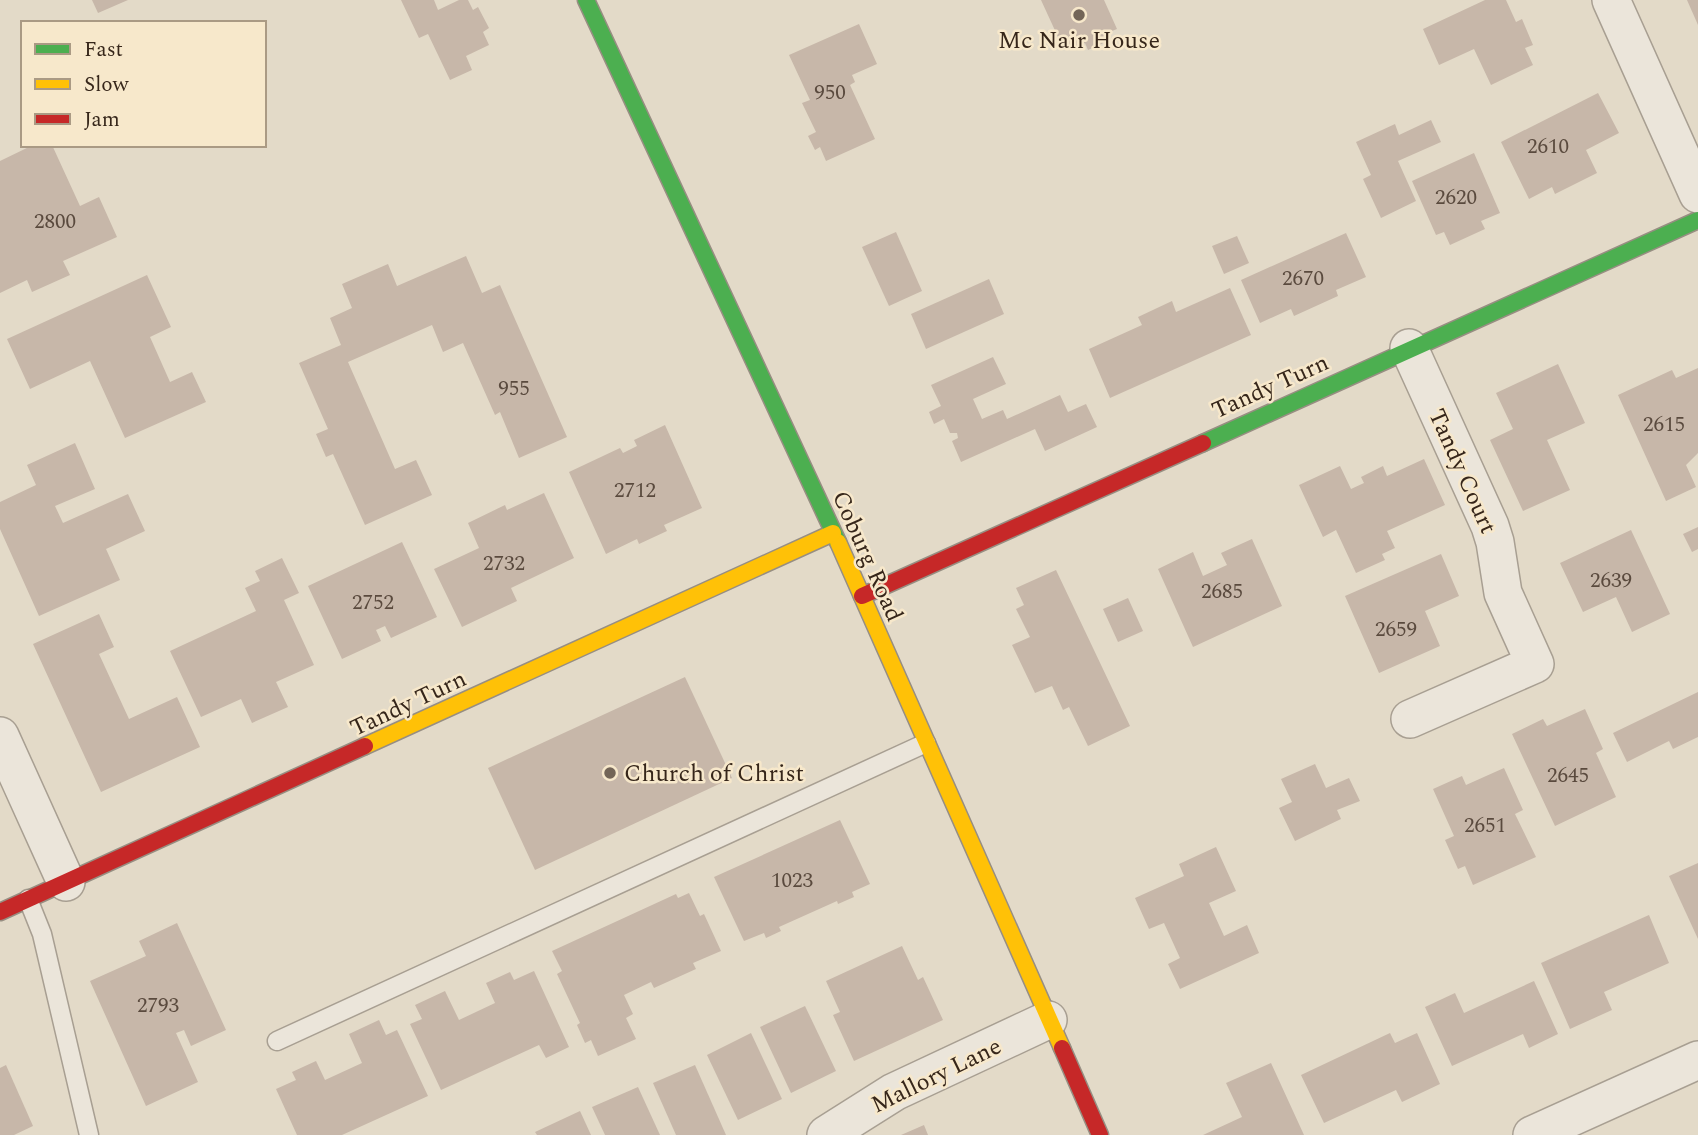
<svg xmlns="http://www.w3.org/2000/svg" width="1698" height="1135" font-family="Spectral,serif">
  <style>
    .building { fill: #c7b7a9 }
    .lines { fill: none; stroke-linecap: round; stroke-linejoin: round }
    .lane-casing { stroke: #a89f92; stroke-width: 21 }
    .street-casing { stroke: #a89f92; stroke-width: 40 }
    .fast-casing { stroke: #978e82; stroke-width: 19 }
    .slow-casing { stroke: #978e82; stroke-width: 19 }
    .jam-casing { stroke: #978e82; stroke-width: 19 }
    .lane { stroke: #ebe5da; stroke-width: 18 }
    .street { stroke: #ebe5da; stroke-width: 37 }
    .fast { stroke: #4caf50; stroke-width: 16 }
    .slow { stroke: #ffc107; stroke-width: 16 }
    .jam { stroke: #c62828; stroke-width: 16 }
    .poi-dot { fill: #736557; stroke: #f7e8cb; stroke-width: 2.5 }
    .labels { text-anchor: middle; stroke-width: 5; stroke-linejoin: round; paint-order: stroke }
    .number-label { font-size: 21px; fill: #5a4a3e }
    .poi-label { font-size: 24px; fill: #36261a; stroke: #f7e8cb }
    .street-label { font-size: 24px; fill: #36261a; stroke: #f7e8cb }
  </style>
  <rect width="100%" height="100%" fill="#e3dac8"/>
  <g class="building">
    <path d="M92 0H128L98 13Z"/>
    <path d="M401 0H434L438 10 459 0H468L473 10 478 7 489 28 483 32 489 45 466 56 472 70 450 80 428 34 419 38Z"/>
    <path d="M1041 0H1104L1117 29 1107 33 1110 40 1088 50 1085 43 1070 50 1063 35 1058 37Z"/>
    <path d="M1485 0H1506L1516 22 1522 19 1533 45 1525 48 1533 65 1491 85 1474 49 1439 65 1423 29Z"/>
    <path d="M1687 0H1698V25Z"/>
    <path d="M859 24 877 64 852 75 855 82 850 85 875 139 826 161 820 147 815 150 808 136 816 132 802 103 810 100 789 55Z"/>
    <path d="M1598 93 1619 133 1586 150 1597 173 1555 194 1552 187 1529 199 1501 142Z"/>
    <path d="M1431 120 1441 142 1398 161 1416 201 1381 218 1363 179 1371 175 1356 142 1395 124 1399 135Z"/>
    <path d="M33 145H52L80 206 99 197 117 237 63 261 70 275 32 292 27 280 0 293V161Z"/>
    <path d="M1474 153 1500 213 1481 221 1485 229 1450 245 1444 232 1436 235 1412 181Z"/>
    <path d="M896 232 922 291 889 306 862 247Z"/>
    <path d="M1346 233 1366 277 1336 290 1338 296 1294 316 1291 309 1260 323 1241 280Z"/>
    <path d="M1237 236 1249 263 1224 274 1212 246Z"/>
    <path d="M466 256 482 293 500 285 567 437 519 458 500 412 495 415 463 343 443 352 432 325 348 362 395 469 416 460 432 495 365 525 333 454 326 457 316 434 328 429 299 363 341 345 330 318 352 308 342 284 388 264 397 286Z"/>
    <path d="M147 275 171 327 150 337 170 382 192 372 206 402 125 438 90 361 30 389 7 339Z"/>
    <path d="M989 279 1004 314 926 349 911 314Z"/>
    <path d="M1230 288 1251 335 1110 398 1089 349 1142 325 1138 317 1172 301 1176 312Z"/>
    <path d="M993 357 1006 384 973 399 982 419 1003 410 1007 419 1060 395 1068 412 1086 404 1097 427 1045 451 1035 429 961 462 952 441 958 438 957 433H950L944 419 934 424 929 412 941 406 931 385Z"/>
    <path d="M1558 364 1585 423 1547 440 1570 490 1523 511 1490 440 1513 429 1496 393Z"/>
    <path d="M1698 368V453L1686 465 1696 487 1666 501 1618 395 1672 370 1676 378Z"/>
    <path d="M665 425 702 508 664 525 667 531 639 544 637 539 606 554 569 472 620 448 623 453 637 446 634 440Z"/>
    <path d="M75 443 95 489 55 506 63 523 128 494 145 531 106 549 120 580 39 616 0 529V502L36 485 27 465Z"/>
    <path d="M1424 459 1445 505 1387 531 1395 548 1382 554 1385 560 1356 573 1336 530 1323 537 1299 485 1340 466 1351 489 1364 483 1361 477 1383 466 1387 476Z"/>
    <path d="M544 493 574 558 511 588 517 601 462 627 434 569 479 548 468 523 505 505 507 510Z"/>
    <path d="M1698 527V549L1692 552 1683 534Z"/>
    <path d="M1631 530 1670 614 1632 632 1616 597 1583 612 1560 563Z"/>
    <path d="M1252 539 1282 606 1193 647 1158 569 1193 552 1203 576 1227 565 1221 553Z"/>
    <path d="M402 542 437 617 391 638 385 626 376 630 381 641 342 659 308 586Z"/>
    <path d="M1441 554 1459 596 1425 611 1440 646 1379 673 1345 596Z"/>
    <path d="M282 558 299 593 284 600 314 665 276 682 288 707 252 723 241 699 201 717 170 651 256 611 245 588 260 581 255 571Z"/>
    <path d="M1056 570 1130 726 1088 746 1069 707 1063 710 1052 686 1035 693 1012 645 1030 637 1016 609 1024 605 1016 588Z"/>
    <path d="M1128 598 1143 631 1118 642 1103 609Z"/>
    <path d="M99 614 114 647 99 654 129 719 177 697 200 747 101 792 33 644Z"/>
    <path d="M685 677 732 778 535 870 488 768Z"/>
    <path d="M1698 692V737L1673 749 1669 741 1627 762 1613 733Z"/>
    <path d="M1585 709 1603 749 1596 753 1616 797 1555 826 1512 734 1543 719 1547 726Z"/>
    <path d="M1315 764 1326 788 1349 778 1360 801 1337 810 1341 819 1295 841 1279 808 1292 802 1281 779Z"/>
    <path d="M1504 768 1523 810 1515 814 1536 857 1473 885 1465 866 1458 869 1445 840 1454 836 1433 789 1462 776 1466 785Z"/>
    <path d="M840 820 870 884 852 892 854 897 838 904 837 901 779 927 781 931 766 938 764 933 744 941 714 877Z"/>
    <path d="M1216 847 1236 891 1209 903 1224 936 1247 925 1259 953 1180 989 1168 964 1180 958 1164 923 1149 929 1135 898 1184 876 1179 864Z"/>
    <path d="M1698 863V939L1669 876Z"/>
    <path d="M689 893 700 916 704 914 721 951 693 963 696 969 654 988 651 982 624 995 633 1014 626 1018 636 1039 598 1056 591 1040 585 1043 577 1025 580 1023 557 974 562 971 552 951 676 894 678 898Z"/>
    <path d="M1649 915 1669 963 1604 992 1612 1010 1570 1029 1541 963Z"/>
    <path d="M177 923 226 1030 191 1046 184 1030 176 1033 198 1082 146 1106 90 981 146 956 139 941Z"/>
    <path d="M902 946 918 980 923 977 943 1020 854 1061 833 1015 840 1012 826 981Z"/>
    <path d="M534 971 569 1047 546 1058 539 1045 441 1090 410 1024 422 1019 415 1005 445 991 459 1020 495 1003 486 983 510 972 514 980Z"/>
    <path d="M1534 981 1558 1034 1529 1048 1523 1034 1452 1066 1425 1007 1455 993 1464 1013Z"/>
    <path d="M805 1006 836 1071 791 1093 760 1027Z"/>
    <path d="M379 1020 386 1035 397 1030 428 1096 342 1135H297L276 1089 296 1080 292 1072 316 1061 325 1080 362 1063 349 1034Z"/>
    <path d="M751 1033 782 1099 738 1120 707 1055Z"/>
    <path d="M1390 1033 1395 1043 1417 1033 1440 1084 1402 1102 1396 1090 1324 1123 1301 1075Z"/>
    <path d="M1271 1063 1304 1135H1203L1242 1117 1226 1083Z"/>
    <path d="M6 1065 33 1126 14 1135H0V1068Z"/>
    <path d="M695 1065 726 1135H676L653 1083Z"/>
    <path d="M638 1087 660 1135H605L592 1107Z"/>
    <path d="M580 1111 591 1135H537L535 1132Z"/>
    <path d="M924 1125 928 1135H901Z"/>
  </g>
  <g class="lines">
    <g class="lane-casing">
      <g id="lane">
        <path d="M28 899 42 934 89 1135"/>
        <path d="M277 1041 926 743"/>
      </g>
    </g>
    <g class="street-casing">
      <g id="street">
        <path d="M1611 0 1698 194"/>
        <path d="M1409 348 1490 526 1495 542 1503 593 1535 664 1410 719"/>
        <path d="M0 736 66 882"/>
        <path d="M826 1135 894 1092 1048 1020"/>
        <path d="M1532 1135 1698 1060"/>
      </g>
    </g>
    <g class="fast-casing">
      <g id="fast">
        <path d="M586 0 838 542"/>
        <path d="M1203 443 1698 220"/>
      </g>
    </g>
    <g class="slow-casing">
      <g id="slow">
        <path d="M838 542 1062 1048"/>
        <path d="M365 746 833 533"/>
      </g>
    </g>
    <g class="jam-casing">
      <g id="jam">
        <path d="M862 596 1203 443"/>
        <path d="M0 912 365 746"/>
        <path d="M1062 1048 1100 1135"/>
      </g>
    </g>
    <use href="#lane" class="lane"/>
    <use href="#street" class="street"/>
    <use href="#fast" class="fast"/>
    <use href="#slow" class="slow"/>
    <use href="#jam" class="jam"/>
  </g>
  <g class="poi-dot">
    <circle cx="1079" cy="15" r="7"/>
    <circle cx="610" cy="773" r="7"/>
  </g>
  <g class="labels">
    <g class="number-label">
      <text x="830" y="99">950</text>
      <text x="1548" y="153">2610</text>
      <text x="1456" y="204">2620</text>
      <text x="55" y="228">2800</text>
      <text x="1303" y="285">2670</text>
      <text x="514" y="395">955</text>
      <text x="1664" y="431">2615</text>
      <text x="635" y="497">2712</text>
      <text x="504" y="570">2732</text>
      <text x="1611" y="587">2639</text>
      <text x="1222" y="598">2685</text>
      <text x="373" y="609">2752</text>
      <text x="1396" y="636">2659</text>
      <text x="1568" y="782">2645</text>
      <text x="1485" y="832">2651</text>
      <text x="792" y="887">1023</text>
      <text x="158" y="1012">2793</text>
    </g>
    <g class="poi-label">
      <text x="1079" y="48">Mc Nair House</text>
      <text x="624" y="781" text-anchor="start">Church of Christ</text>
    </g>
    <g class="street-label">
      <text transform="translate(1270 386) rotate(-24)" y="8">Tandy Turn</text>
      <text transform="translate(1463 471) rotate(66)" y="8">Tandy Court</text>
      <text transform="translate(868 556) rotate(66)" y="8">Coburg Road</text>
      <text transform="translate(408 703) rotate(-25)" y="8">Tandy Turn</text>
      <text transform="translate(936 1075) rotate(-26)" y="8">Mallory Lane</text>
    </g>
  </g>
  <rect x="21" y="21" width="245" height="126" fill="#f7e8cb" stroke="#aa9a84" stroke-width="2"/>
  <rect x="35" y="44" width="35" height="10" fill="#4caf50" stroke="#aa9a84" stroke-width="2"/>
  <text x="84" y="56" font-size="21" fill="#36261a">Fast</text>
  <rect x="35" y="79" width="35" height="10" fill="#ffc107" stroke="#aa9a84" stroke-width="2"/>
  <text x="84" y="91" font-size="21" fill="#36261a">Slow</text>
  <rect x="35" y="114" width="35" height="10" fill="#c62828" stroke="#aa9a84" stroke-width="2"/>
  <text x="84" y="126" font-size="21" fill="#36261a">Jam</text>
</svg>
